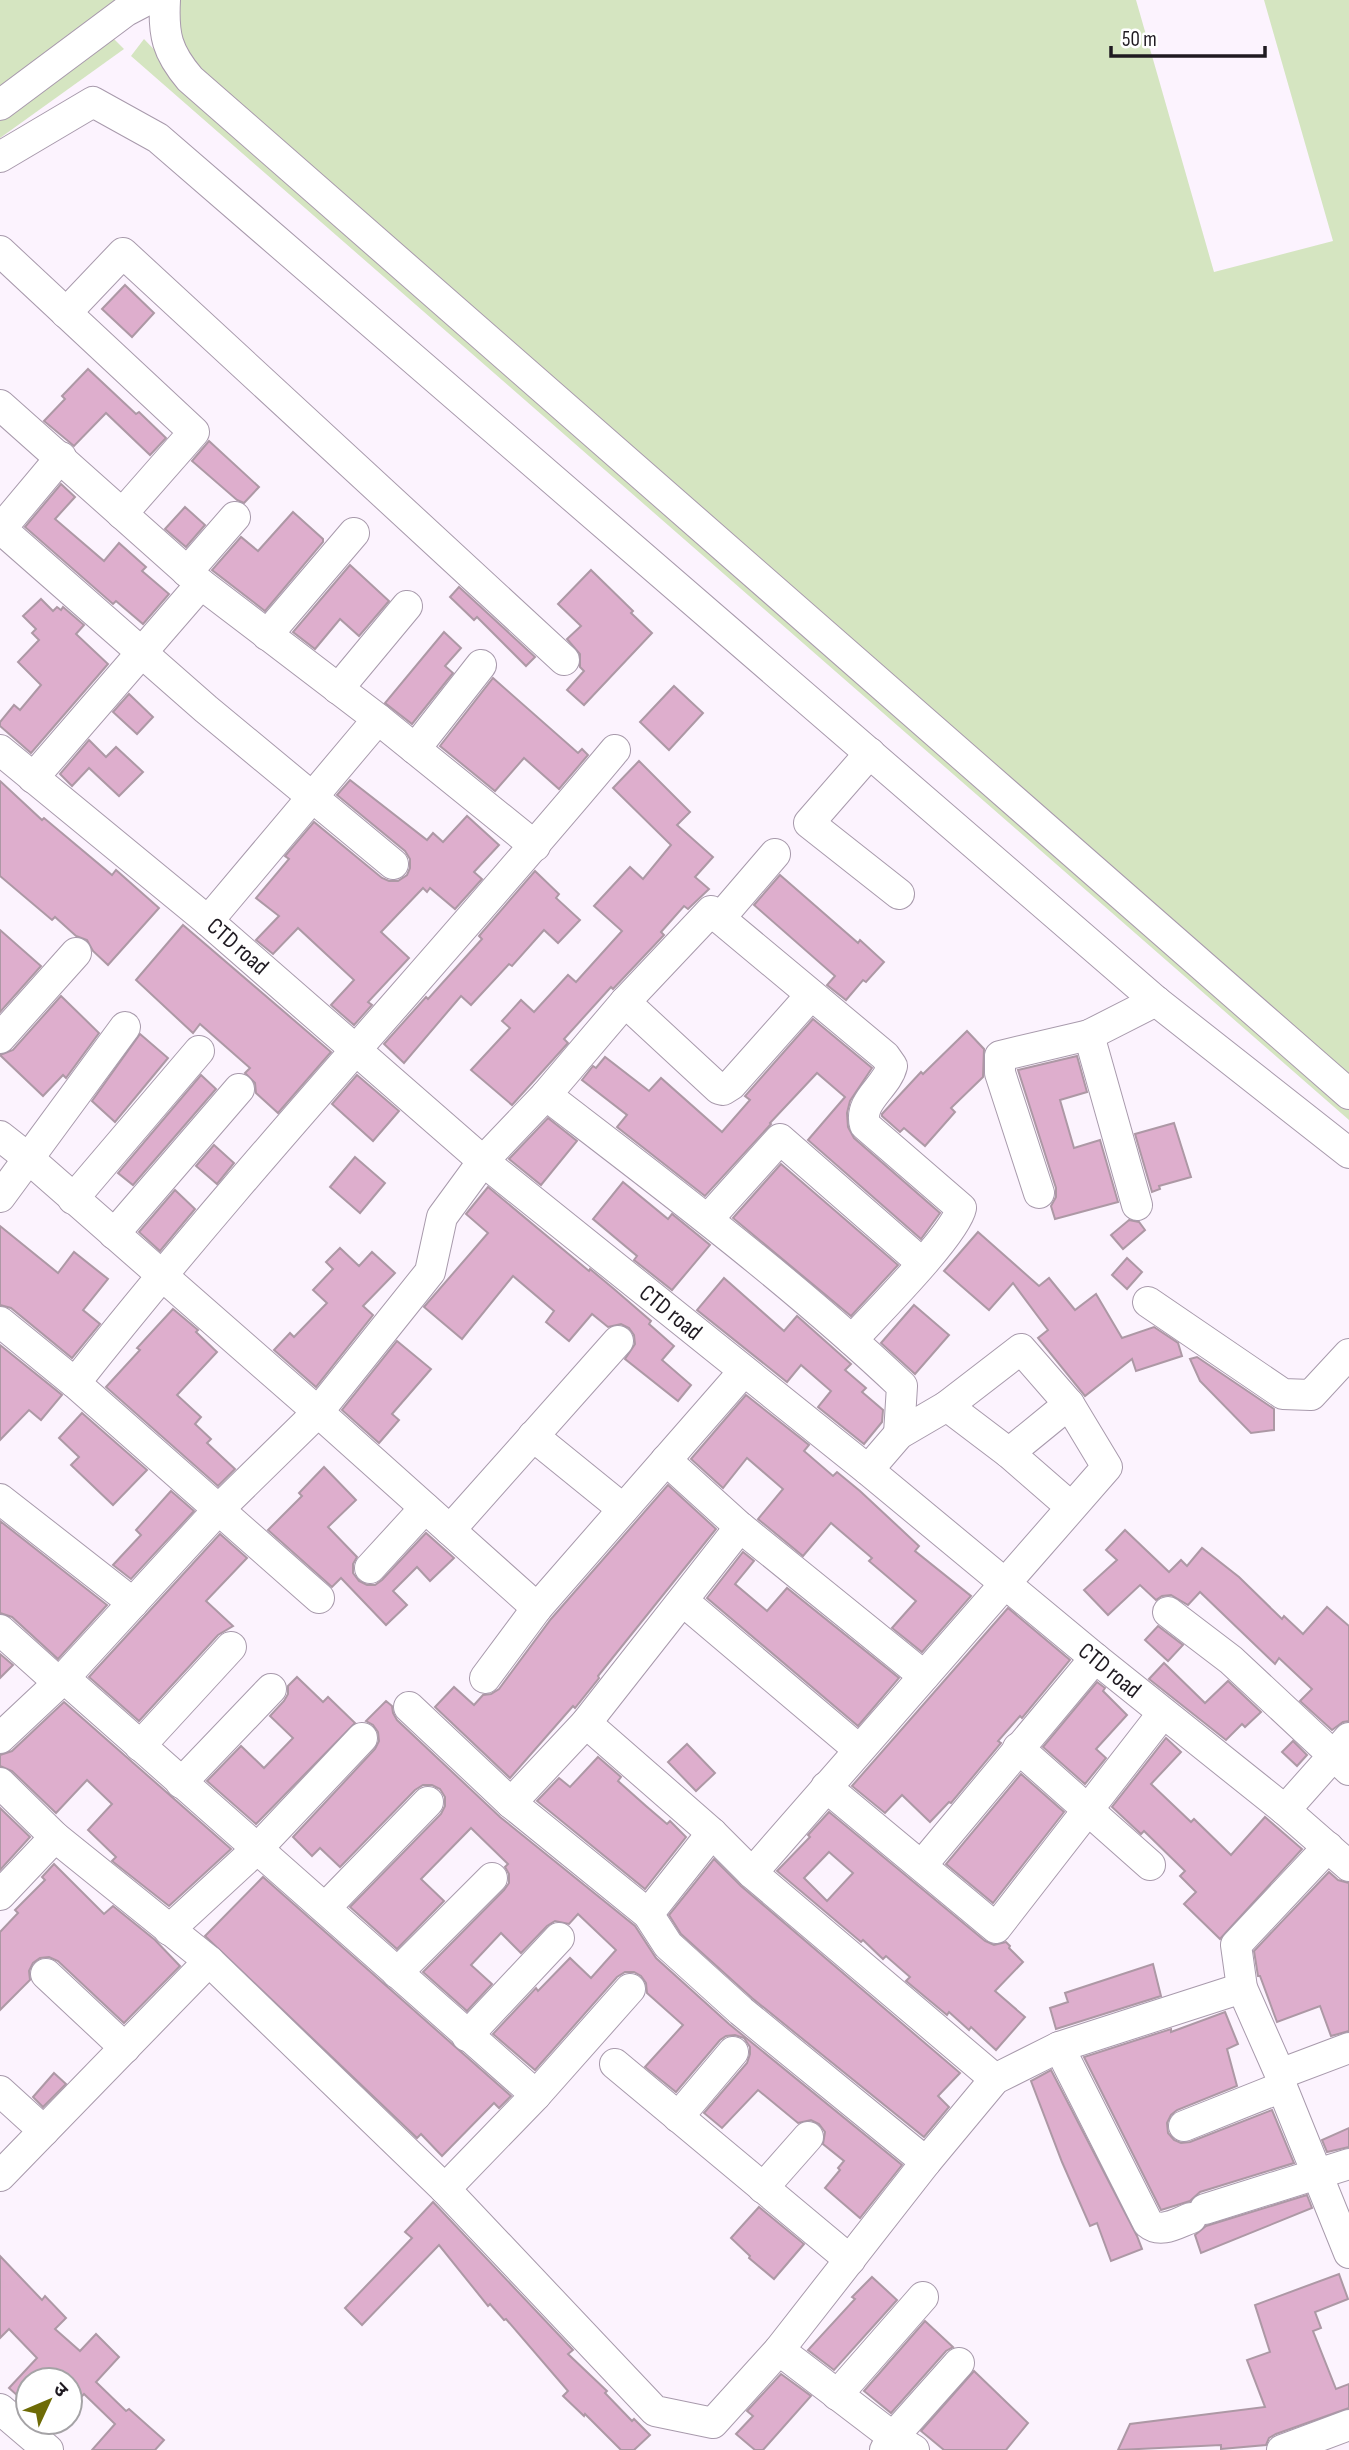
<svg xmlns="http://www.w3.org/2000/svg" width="1349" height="2450" font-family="'Sofia Sans Condensed','Noto Sans Devanagari',sans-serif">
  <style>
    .green { fill: #d5e5c1 }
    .building { fill: #deaecd; stroke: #ad98a5; stroke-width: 2; fill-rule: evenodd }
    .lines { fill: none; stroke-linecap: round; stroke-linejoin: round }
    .minor-casing { stroke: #a89aac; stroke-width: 32 }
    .minor { stroke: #fff; stroke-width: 30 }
    .labels { text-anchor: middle; stroke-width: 5; stroke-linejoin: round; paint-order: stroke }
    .street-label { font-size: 24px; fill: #1f1a21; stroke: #fff }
  </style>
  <rect width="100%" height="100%" fill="#fcf3fe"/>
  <g class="green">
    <path d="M0 0H127L0 97Z"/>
    <path d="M174 0H1136L1214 272 1333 241 1264 0H1349V1081L181 56Z"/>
    <path d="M110 35 124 49 0 138V114Z"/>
    <path d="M144 39 189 86 1349 1105V1120L131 56Z"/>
  </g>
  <g class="building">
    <path d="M125 285 154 313 132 337 102 309Z"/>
    <path d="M88 369 136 414 139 412 166 438 150 455 106 413 74 446 44 421 65 399 62 396Z"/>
    <path d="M209 441 259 487 244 503 237 500 192 461Z"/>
    <path d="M61 484 75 497 55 519 104 561 119 543 146 567 142 571 169 594 143 624 116 601 113 604 25 527Z"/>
    <path d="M185 507 205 525 186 547 165 529Z"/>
    <path d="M293 512 323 539V542L265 611 212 570 241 537 258 551Z"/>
    <path d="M350 565 389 601 359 636 340 619 315 649 293 632Z"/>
    <path d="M591 570 633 611 631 613 652 633 584 705 567 690 584 671 580 667V654L567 639 581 626 558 604Z"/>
    <path d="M459 587 535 657 526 666 477 617 474 620 450 597Z"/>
    <path d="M41 599 53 611 57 607 61 610 63 607 84 625 76 634 108 664 31 753 0 726V722L14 705 20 710 41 685 18 662 39 640 32 633 36 629 23 616Z"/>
    <path d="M444 632 461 648 445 666 453 673 412 724 385 703Z"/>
    <path d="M493 678 578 753 582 749 588 755 559 789 524 758 495 791 440 746Z"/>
    <path d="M674 686 703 713 669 750 640 722Z"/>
    <path d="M129 694 153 717 137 734 113 712Z"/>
    <path d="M89 740 106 757 116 747 143 772 119 796 89 768 72 786 60 774Z"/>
    <path d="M639 761 690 812 677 825 713 857 695 877 709 889 688 909 684 906 661 932 664 935 613 989 611 987 564 1039 568 1043 512 1105 471 1070 510 1028 502 1021 521 1000 534 1012 568 975 576 982 622 931 594 906 630 867 643 879 671 845 613 788Z"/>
    <path d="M350 780 427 840 433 833 443 842 467 816 499 845 474 872 482 879 455 909 430 888 427 892 423 888 381 932 409 958 368 1002 372 1005 354 1025 331 1005 354 980 298 928 273 954 256 940 279 916 256 898 289 859 285 856 314 822 382 878 389 881H398L407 875 410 868V859L405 851 337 795Z"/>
    <path d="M0 781 42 820 44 818 112 875 116 870 159 908 108 965 93 951 87 940 76 936 55 917 52 920 0 876Z"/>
    <path d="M535 871 559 894 556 898 580 920 558 943 544 930 512 966 509 964 471 1005 461 996 404 1063 384 1044 426 997 428 999 482 939 479 936Z"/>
    <path d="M780 875 858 943 860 940 884 962 866 982 863 980 846 1000 827 985 835 976 754 905Z"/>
    <path d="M183 925 331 1052 278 1113 256 1093 255 1083 245 1073 250 1068 200 1024 193 1033 136 980Z"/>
    <path d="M0 930 41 966 0 1012Z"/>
    <path d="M61 996 99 1033 66 1078 63 1075 43 1096 0 1055 13 1050Z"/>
    <path d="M813 1019 872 1068 850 1101 847 1113 848 1127 854 1138 940 1213 921 1239 808 1140 845 1097 817 1073 770 1123 771 1124 705 1196 617 1127 627 1115 582 1080 593 1066 596 1068 605 1057 649 1091 661 1078 722 1132 750 1100 745 1096Z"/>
    <path d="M967 1031 984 1049 983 1077 951 1108 955 1112 925 1146 904 1128 900 1132 882 1116V1114L921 1072 923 1074Z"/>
    <path d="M140 1034 168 1058 115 1122 92 1101Z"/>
    <path d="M1077 1056 1087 1092 1060 1100 1074 1148 1100 1140 1118 1202 1055 1219 1051 1206 1056 1197V1188L1018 1070Z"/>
    <path d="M201 1075 216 1089 133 1185 118 1173Z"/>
    <path d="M357 1075 399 1111 373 1141 332 1104Z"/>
    <path d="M548 1118 577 1141 541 1185 509 1159Z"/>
    <path d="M1174 1123 1191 1177 1159 1186 1160 1189 1152 1192 1135 1134Z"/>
    <path d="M214 1145 234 1163 217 1184 196 1166Z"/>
    <path d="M355 1157 385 1183 360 1213 330 1187Z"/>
    <path d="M781 1164 898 1265 851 1316 733 1218Z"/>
    <path d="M623 1182 668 1219 672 1214 710 1245 672 1290 634 1260 637 1256 593 1219Z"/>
    <path d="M488 1187 589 1271 590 1269 614 1289 651 1321 649 1324 674 1346 662 1360 691 1385 678 1401 625 1359 635 1344 634 1335 629 1328 621 1324 608 1327 592 1314 569 1341 546 1322 554 1311 513 1276 462 1339 424 1307 488 1233 466 1214Z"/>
    <path d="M175 1190 195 1209 160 1251 139 1232Z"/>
    <path d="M1129 1220 1139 1222 1145 1230 1123 1249 1111 1235Z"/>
    <path d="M0 1226 58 1273 74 1252 108 1279 83 1310 100 1324 72 1358 11 1308 0 1305Z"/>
    <path d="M978 1232 1039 1286 1049 1278 1075 1310 1096 1294 1122 1338 1154 1327 1178 1343 1182 1356 1136 1371 1132 1359 1085 1396 1038 1338 1048 1330 1013 1283 989 1310 944 1271Z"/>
    <path d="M340 1248 359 1266 372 1252 395 1273 363 1306 373 1315 316 1387 274 1350 290 1333 294 1337 327 1303 313 1290 333 1269 326 1262Z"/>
    <path d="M1127 1258 1142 1272 1127 1289 1112 1275Z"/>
    <path d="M724 1278 784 1331 797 1316 851 1364 845 1370 866 1388 862 1392 883 1410 882 1422 864 1444 818 1407 831 1391 801 1365 787 1382 697 1310Z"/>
    <path d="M914 1305 949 1335 915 1374 881 1343Z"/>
    <path d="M173 1309 198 1330 196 1332 217 1352 177 1395 201 1417 195 1424 211 1439 207 1443 235 1469 218 1486 106 1387 140 1350 137 1348Z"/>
    <path d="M397 1341 431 1369 392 1414 399 1420 379 1443 342 1410Z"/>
    <path d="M0 1345 62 1395 41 1420 29 1410 0 1440Z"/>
    <path d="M1197 1357 1274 1409V1430L1251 1433 1200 1381 1190 1359Z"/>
    <path d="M746 1395 809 1445 804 1451 833 1476 837 1472 860 1491 919 1546 915 1551 971 1596 922 1652 892 1628 916 1601 869 1561 872 1558 831 1523 803 1556 758 1519 783 1489 747 1458 723 1488 691 1459Z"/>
    <path d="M82 1413 147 1470 113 1505 71 1465 79 1457 59 1438Z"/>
    <path d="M324 1467 356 1500 328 1527 357 1557 353 1564V1573L359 1581 367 1585H375L382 1580 426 1533 454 1558 430 1581 417 1567 393 1591 407 1605 386 1625 341 1578 332 1587 268 1530 302 1496 299 1493Z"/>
    <path d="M668 1485 716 1529 598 1676 599 1678 575 1708 573 1706 510 1778 435 1707 454 1687 474 1705 483 1695 491 1694 499 1689 551 1619Z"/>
    <path d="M171 1491 194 1511 131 1579 113 1565 141 1535 136 1530Z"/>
    <path d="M0 1521 107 1605 58 1659 12 1617 0 1613Z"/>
    <path d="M1125 1530 1169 1572 1181 1560 1187 1566 1202 1548 1239 1577 1282 1619 1284 1616 1303 1634 1327 1607 1349 1626V1721L1343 1722 1332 1730 1300 1701 1312 1689 1279 1658 1275 1664 1200 1592 1188 1605 1171 1595 1162 1596 1156 1600 1140 1585 1108 1615 1084 1590 1117 1560 1106 1550Z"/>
    <path d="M220 1534 247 1558 206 1601 233 1626 218 1635 139 1721 89 1677Z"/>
    <path d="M743 1552 754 1561 735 1584 767 1611 787 1588 899 1678 858 1726 707 1598Z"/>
    <path d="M1008 1608 1070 1660 1022 1718 1020 1716 998 1741 1001 1743 951 1803 949 1802 930 1822 902 1795 885 1813 852 1786Z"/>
    <path d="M1158 1626 1183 1645 1168 1661 1145 1640Z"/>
    <path d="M0 1654 13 1665 0 1678Z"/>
    <path d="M1164 1663 1205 1703 1228 1681 1261 1712 1245 1727 1242 1724 1226 1740 1149 1679Z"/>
    <path d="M297 1677 323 1702 328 1697 355 1723 256 1824 207 1781 241 1746 264 1768 293 1738 270 1716 284 1701 288 1694V1686Z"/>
    <path d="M1097 1682 1105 1688 1103 1691 1127 1715 1096 1749 1106 1758 1085 1784 1043 1747Z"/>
    <path d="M386 1701 392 1706 393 1713 397 1720 500 1817 635 1926 656 1958 729 2024 902 2165 860 2218 825 2188 840 2170 838 2168 844 2161 823 2144 825 2132 819 2124 811 2120 798 2123 758 2090 722 2128 704 2113 747 2063 750 2054V2047L744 2038 735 2035 726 2036 720 2040 676 2092 645 2067 683 2025 647 1993 646 1983 641 1976 634 1972H625L617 1977 535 2070 493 2034 536 1988 538 1991 570 1958 591 1978 616 1950 578 1914 569 1924 555 1921 547 1926 521 1953 501 1933 471 1965 492 1984 467 2011 423 1972 504 1890 509 1883V1874L505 1867 508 1864 471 1828 421 1879 444 1901 397 1949 350 1907 441 1814 445 1806V1797L440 1789 432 1785H423L415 1790 340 1867 320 1848 312 1856 293 1837 375 1749 379 1741 378 1732 373 1725 366 1721Z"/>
    <path d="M64 1702 231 1849 169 1906 112 1861 116 1857 88 1830 112 1804 87 1780 56 1813 12 1771 0 1766V1755L12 1751Z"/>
    <path d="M1166 1738 1181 1752 1151 1784 1191 1822 1194 1819 1231 1855 1265 1817 1302 1849 1220 1939 1184 1904 1196 1892 1180 1876 1185 1871 1144 1831 1141 1834 1112 1807Z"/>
    <path d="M1293 1741 1307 1755 1297 1766 1282 1752Z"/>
    <path d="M687 1744 715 1773 696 1791 668 1762Z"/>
    <path d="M598 1757 621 1777 618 1781 646 1806 667 1824 670 1821 686 1837 645 1889 537 1801 559 1778 570 1787Z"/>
    <path d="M1021 1774 1064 1812 993 1903 946 1864Z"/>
    <path d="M0 1808 30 1837 0 1870Z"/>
    <path d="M829 1812 985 1941 994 1945 1006 1942 1010 1946 1009 1948 1023 1962 995 1991 1025 2017 996 2050 971 2027 969 2030 949 2012 947 2015 906 1981 910 1977 886 1956 883 1959 863 1940 861 1942 777 1871 810 1837 808 1835ZM829 1852 853 1873 827 1901 804 1878Z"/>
    <path d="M714 1859 741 1886 960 2073 938 2096 949 2107 924 2137 752 1998 681 1934 669 1915Z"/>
    <path d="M54 1864 104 1914 113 1906 155 1940 180 1966 124 2023 58 1961 49 1957 40 1958 33 1963 29 1971 30 1980 0 2010V1932L18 1913 15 1910 45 1880 42 1877Z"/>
    <path d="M1329 1872 1338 1880 1349 1883V2031L1331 2036 1320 2006 1277 2022 1260 1976H1258L1254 1951Z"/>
    <path d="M263 1877 511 2096 499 2108 494 2103 442 2156 421 2134 417 2138 205 1936Z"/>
    <path d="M1153 1964 1161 1996 1056 2029 1050 2008 1068 2002 1065 1993Z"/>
    <path d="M1225 2012 1238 2044 1227 2049 1237 2086 1177 2110 1171 2115 1167 2123 1168 2133 1174 2140 1181 2143 1190 2142 1272 2110 1294 2163 1200 2192 1190 2201 1161 2210 1084 2057 1171 2029V2032Z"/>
    <path d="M1051 2070 1137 2236 1142 2249 1111 2261 1097 2223 1090 2226 1062 2162 1031 2081Z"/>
    <path d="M54 2073 66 2084 43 2107 33 2097Z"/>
    <path d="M1349 2128V2147L1327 2152 1322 2140Z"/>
    <path d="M1307 2195 1312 2208 1201 2253 1195 2235 1206 2226Z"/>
    <path d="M433 2202 573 2350 568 2354 607 2391 605 2393 632 2421 634 2419 650 2435 634 2450H621L585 2414 584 2416 563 2396 568 2391 506 2319 504 2320 490 2304 488 2306 439 2245 362 2325 345 2308 412 2238 405 2232Z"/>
    <path d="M759 2207 804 2244 774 2279 749 2258 750 2256 731 2238Z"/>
    <path d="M0 2256 42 2300 45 2296 66 2318 55 2329 80 2351 96 2334 119 2357 96 2382 126 2411 129 2409 164 2440 155 2450H92L115 2424 84 2394 70 2409V2380H28V2405L9 2388 37 2358 9 2329 0 2338Z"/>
    <path d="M1339 2274 1348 2299 1315 2312 1321 2328 1313 2331 1336 2389 1349 2384V2408L1276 2434 1269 2438 1266 2445 1221 2449V2445L1118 2450 1130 2424 1265 2407 1247 2360 1270 2352 1255 2305Z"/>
    <path d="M872 2277 897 2300 834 2370 808 2350 855 2299 852 2297Z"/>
    <path d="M925 2321 953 2347 946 2351 891 2413 864 2391Z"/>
    <path d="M974 2371 1028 2423 1006 2450H944L921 2431Z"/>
    <path d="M781 2374 811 2396 763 2450H755L736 2434 753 2416 747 2411Z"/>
  </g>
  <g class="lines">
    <g class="minor-casing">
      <g id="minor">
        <path d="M165 0C163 35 167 52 190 79L1349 1094"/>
        <path d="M0 105 126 11 147 0"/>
        <path d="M0 157 93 102 158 138 1156 1001 1349 1153"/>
        <path d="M0 251 194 432 122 514"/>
        <path d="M66 313 123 253 564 660"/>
        <path d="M0 405 201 584 378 719 535 846"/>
        <path d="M1 529 206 709 393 864"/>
        <path d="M0 530 61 457"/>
        <path d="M187 572 235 517"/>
        <path d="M267 635 354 533"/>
        <path d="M338 689 407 606"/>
        <path d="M415 749 481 665"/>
        <path d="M0 750 208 921 483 1161 868 1470 1095 1658 1285 1810 1349 1866"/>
        <path d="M870 753 809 823 899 894"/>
        <path d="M33 778 201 584"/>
        <path d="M720 918 775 854"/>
        <path d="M208 921 378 719"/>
        <path d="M625 1002 719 1089 723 1090 731 1085 811 995"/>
        <path d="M1089 1035 1137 1205"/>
        <path d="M0 1038 76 953"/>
        <path d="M546 1095C667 1188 791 1281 902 1386L899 1434"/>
        <path d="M0 1136 28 1158 318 1412 537 1608"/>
        <path d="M1039 1193 1000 1073V1056L1089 1035 1156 1001"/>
        <path d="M0 1197 125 1027"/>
        <path d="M73 1199 199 1051"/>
        <path d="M708 1219 780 1139 922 1263"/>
        <path d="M114 1234 239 1089"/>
        <path d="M1148 1302 1283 1394 1311 1395 1349 1354"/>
        <path d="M0 1322 75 1383 319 1598"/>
        <path d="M75 1383C247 1165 437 963 615 750"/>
        <path d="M947 1406 1009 1453 1071 1507"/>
        <path d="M533 1436 623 1509"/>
        <path d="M1009 1453 1069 1404"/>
        <path d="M666 1460 740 1527 924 1676"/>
        <path d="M0 1499 133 1603"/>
        <path d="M450 1530 618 1341"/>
        <path d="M370 1568 425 1508"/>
        <path d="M683 1601 858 1749"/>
        <path d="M1168 1612 1231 1660 1349 1770"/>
        <path d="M0 1630 58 1682"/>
        <path d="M64 1678 536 2095"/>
        <path d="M485 1678 537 1608 744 1371"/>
        <path d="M409 1707 511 1803 648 1914 668 1945 741 2011 926 2162"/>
        <path d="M586 1723 712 1833 752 1873 995 2079"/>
        <path d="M0 1738 64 1678 218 1510 318 1412 430 1272 442 1217 483 1161 546 1095 625 1002 711 911 885 1056 892 1066C887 1087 858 1101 865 1125L961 1208C956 1234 874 1316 852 1340"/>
        <path d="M140 1746 231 1647"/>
        <path d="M1018 1748 1150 1865"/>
        <path d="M0 1783 55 1837 209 1961 445 2189 655 2411 713 2423 779 2350 926 2162 995 2079 1059 2047 1242 1988"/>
        <path d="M181 1783 271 1689"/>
        <path d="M826 1787 996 1928 1163 1713"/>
        <path d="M511 1803 586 1723 740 1527"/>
        <path d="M1285 1810 1349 1738"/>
        <path d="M1328 1847 1236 1945 1242 1988 1280 2074 1282 2087 1349 2253"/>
        <path d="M922 1865 1095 1658"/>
        <path d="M752 1873 1107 1467 1069 1404 1021 1349 947 1406 899 1434 868 1470"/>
        <path d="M0 1895 55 1837"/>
        <path d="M325 1908 428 1802"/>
        <path d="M648 1914 712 1833"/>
        <path d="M169 1930 258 1848 362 1738"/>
        <path d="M397 1973 492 1878"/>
        <path d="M46 1974 125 2048"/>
        <path d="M467 2036 559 1938"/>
        <path d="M1059 2047 1148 2223C1161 2234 1177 2223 1191 2218"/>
        <path d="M615 2064 850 2260"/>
        <path d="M1280 2074 1349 2048"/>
        <path d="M0 2091 44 2131"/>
        <path d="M678 2117 733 2052"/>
        <path d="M1184 2126 1282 2087"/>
        <path d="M0 2176 209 1961"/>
        <path d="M763 2188 808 2137"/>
        <path d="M445 2189 536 2095 630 1989"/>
        <path d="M1205 2209 1349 2164"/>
        <path d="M779 2350 893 2437 914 2450"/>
        <path d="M837 2395 923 2297"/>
        <path d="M0 2409 48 2450"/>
        <path d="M885 2450 893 2437 959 2363"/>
        <path d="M1282 2450 1349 2425"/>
      </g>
    </g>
    <use href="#minor" class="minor"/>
  </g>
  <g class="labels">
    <g class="street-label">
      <text transform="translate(238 946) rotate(41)" y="8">CTD road</text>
      <text transform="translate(671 1312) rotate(39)" y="8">CTD road</text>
      <text transform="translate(1110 1670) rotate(39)" y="8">CTD road</text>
    </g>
  </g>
  <g transform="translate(49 2401) rotate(46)"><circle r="33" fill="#ffffff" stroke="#a5a3a6" stroke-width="2"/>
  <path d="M0-5L12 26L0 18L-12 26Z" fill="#6e6b06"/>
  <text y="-10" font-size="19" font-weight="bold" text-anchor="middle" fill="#1f1a21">उ</text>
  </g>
  <path d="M1111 46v10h154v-10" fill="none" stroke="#1f1a21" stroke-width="3.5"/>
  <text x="1122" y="46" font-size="21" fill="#1f1a21" stroke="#ffffff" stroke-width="5" paint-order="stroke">50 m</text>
</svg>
